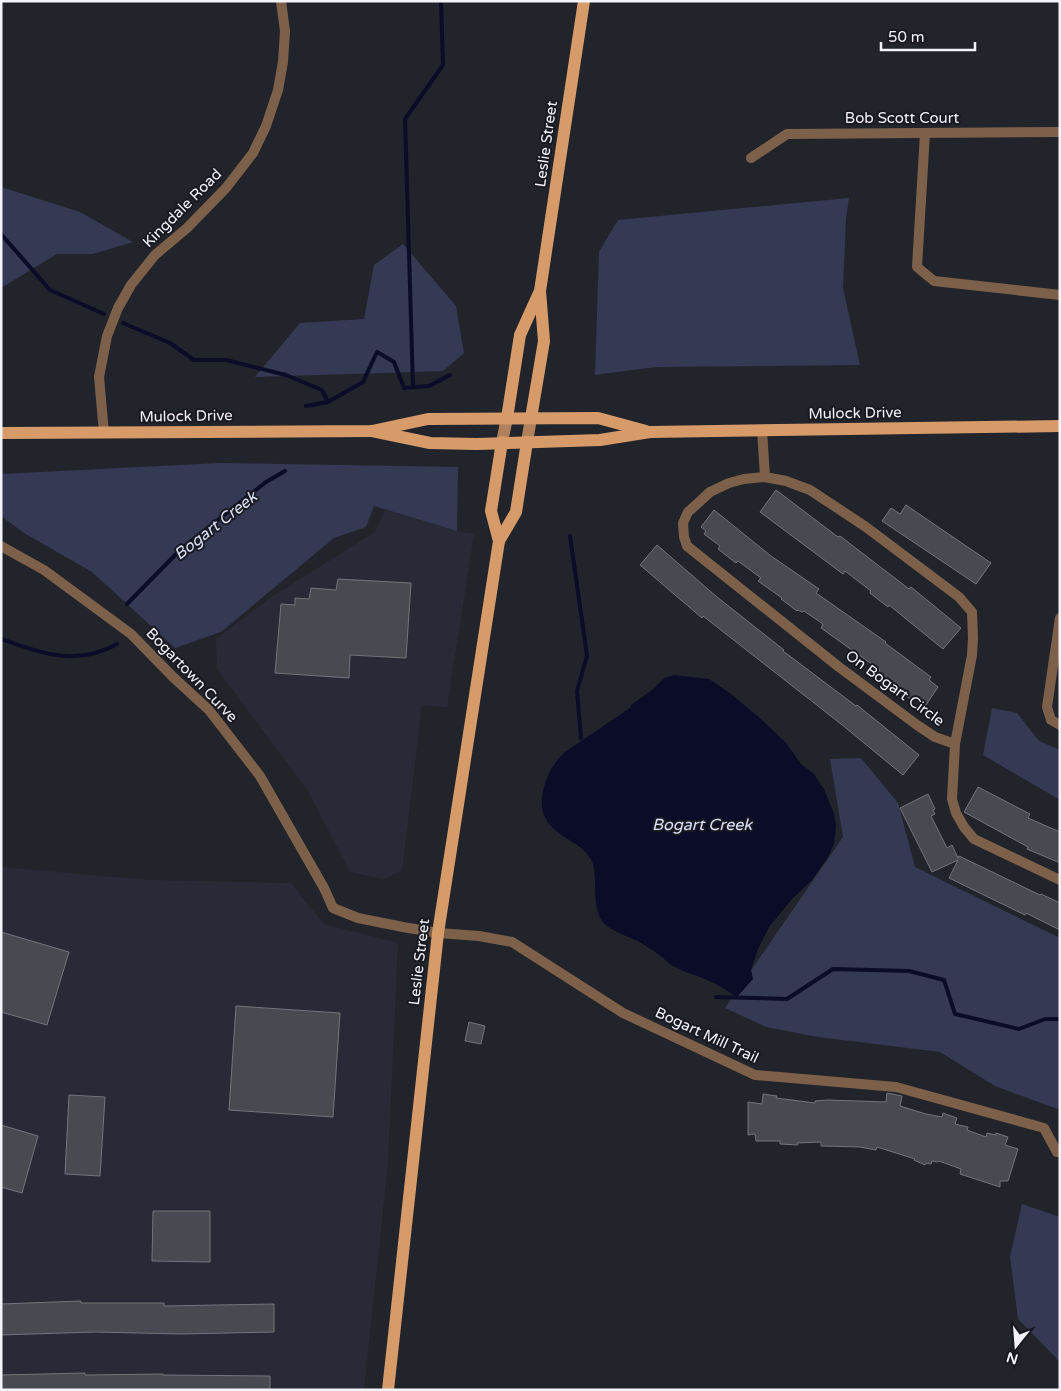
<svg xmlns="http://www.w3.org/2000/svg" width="1061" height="1391" font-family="'Varela Round',sans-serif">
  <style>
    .built { fill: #282a37 }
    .green { fill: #353954 }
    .water { fill: #0b0c27 }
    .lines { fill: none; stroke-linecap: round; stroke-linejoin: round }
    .stream { stroke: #0b0c27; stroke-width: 4 }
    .building { fill: #484a52; stroke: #73747d }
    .minor { stroke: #7d6049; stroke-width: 10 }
    .secondary { stroke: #b0815c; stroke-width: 12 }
    .primary { stroke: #d79b6a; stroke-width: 12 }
    .labels { text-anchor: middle; stroke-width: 4; stroke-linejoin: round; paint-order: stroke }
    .street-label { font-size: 15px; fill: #f3f4f9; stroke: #191a21 }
    .water-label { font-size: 16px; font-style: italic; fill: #dde2fa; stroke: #191a21 }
  </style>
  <rect width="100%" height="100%" fill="#22242b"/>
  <g class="built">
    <path d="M385 510 457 531 474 534 447 707 422 705 402 871 384 879 350 872 308 791 217 669 216 639 273 596 375 532Z"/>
    <path d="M1 867 148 880 291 883 324 924 398 943 388 1163 364 1390H1Z"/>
  </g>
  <g class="green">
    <path d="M1 187 80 212 133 242 93 254H57L1 288Z"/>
    <path d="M849 198 846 219 843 288 860 365 656 367 595 375 599 252 618 220Z"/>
    <path d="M403 244 456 306 464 353 443 371 255 377 300 323 364 319 374 265Z"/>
    <path d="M220 463 458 467 457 531 374 506 366 527 334 538 221 632 175 648 92 572 24 533 1 516V474Z"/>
    <path d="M992 708 1017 713 1039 741 1060 750V800L983 755Z"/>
    <path d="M861 758 898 803 915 867 1060 938V1110L995 1086 940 1052 818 1037 766 1027 725 1008 843 837 830 759Z"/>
    <path d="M1022 1204 1060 1217V1362L1018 1319 1010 1257Z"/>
  </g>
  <path class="water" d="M674 675 709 679 731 694 762 720 786 743 801 764 814 774 824 789 834 814 836 825 834 844 828 857 812 880 792 899 769 927 758 949 751 970 753 979 737 997C727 991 718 984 707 980 697 975 685 973 675 967 670 965 667 961 663 958 656 952 646 946 638 941 627 936 616 933 607 926 590 913 598 882 593 864 585 836 533 838 543 791 547 775 553 763 565 752L630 708 631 705 652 690 664 678Z"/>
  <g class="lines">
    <g class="stream">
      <path d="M1 234 50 290 104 314"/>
      <path d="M123 323 170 343 194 360H226L286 375 322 390 328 402"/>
      <path d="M413 387 405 119 443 65 441 1"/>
      <path d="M306 406 328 402 363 382 377 352 394 362 404 388 429 386 450 375"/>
      <path d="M570 536 587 656 577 691 581 738"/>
      <path d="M127 604 181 549 266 482 285 471"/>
      <path d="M1 639C41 653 77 667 117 644"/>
      <path d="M716 997 787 999 833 969 909 971 944 980 955 1014 1019 1029 1045 1019H1060"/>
    </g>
  </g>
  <g class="building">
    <path d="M776 490 838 537 840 536 909 589 911 587 961 628 943 649 889 605 888 607 870 593 871 591 845 571 843 574 760 512Z"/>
    <path d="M906 505 991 563 976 584 882 521 891 508 900 514Z"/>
    <path d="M714 510 771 556 819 589 816 593 886 642 885 643 931 677 929 680 938 687 926 705 916 698 913 701 896 688 877 673 880 670 821 628 823 624 804 611 802 612 798 610 797 611 781 599 782 598 758 581 761 578 738 561 736 563 718 549 720 546 704 534 706 531 701 527Z"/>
    <path d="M657 545 717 597 784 650 783 651 856 706 857 705 919 755 903 775 841 724 703 616 702 618 640 565Z"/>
    <path d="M338 579 411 583 406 658 350 655 349 678 275 673 281 604 295 605V598L309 599 311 588 336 590Z"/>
    <path d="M978 787 1030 814 1028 818 1060 832V863L1027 849 1028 847 964 812Z"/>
    <path d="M928 794 935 809 933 810 935 814 931 816 947 848 952 845 958 858 959 856 1040 895 1041 894 1060 903V930L1026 913 1025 915 949 878 958 860 932 872 900 808Z"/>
    <path d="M1 932 69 952 47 1025 1 1012Z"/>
    <path d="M236 1006 340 1013 333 1117 229 1110Z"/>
    <path d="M469 1022 485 1026 481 1044 465 1041Z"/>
    <path d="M887 1093 902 1096 900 1106 926 1114 942 1117 943 1113 957 1118 955 1124 968 1127 967 1130 986 1137 987 1133 996 1135V1133L1008 1137 1005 1145 1018 1149 1008 1181H1000V1187L960 1174 961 1169 939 1161 938 1162 932 1161 931 1164 926 1163 925 1165 914 1160 915 1159 877 1147 876 1150 860 1147 821 1146V1142L797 1143 798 1145 780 1144V1141H756L755 1134 748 1135V1102L762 1104 763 1094 777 1096 776 1098 815 1103V1101L828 1100 886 1102Z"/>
    <path d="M69 1095 105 1097 100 1176 65 1174Z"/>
    <path d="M1 1125 38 1136 22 1193 1 1187Z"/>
    <path d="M153 1211H210V1262L152 1261Z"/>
    <path d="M81 1301V1303H164V1306L274 1304V1332L181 1334 95 1332 1 1335V1304Z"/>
    <path d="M85 1373V1375L163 1374V1375L270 1376V1390H1V1375Z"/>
  </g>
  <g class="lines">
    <g class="minor">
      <path d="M925 133 917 267 934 281 1060 295"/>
      <path d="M751 158 787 134 1060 132"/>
      <path d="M762 430 765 477"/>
      <path d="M104 433 99 377 107 336 118 308 131 285 155 255 187 228 226 188 253 153 266 126 278 90 283 62 285 31 281 1"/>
      <path d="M1 546 44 570 131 634 173 677 209 710 260 776 324 888 333 908 358 918 403 927 438 933 479 936 512 942 623 1013 755 1075 896 1087 1044 1128 1057 1152"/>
      <path d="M1060 618 1047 707 1051 720 1060 725"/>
      <path d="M955 744 935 737 917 725 839 667 687 546 684 537 683 523 688 512 697 504 710 492 729 483 744 479 765 477 786 481 810 490 866 527 959 597 972 612 973 638 972 655 955 744 952 799 956 813 964 827 974 839 1060 880"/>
    </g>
    <g class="secondary">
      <path d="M502 442 507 418"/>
      <path d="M527 442 531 418"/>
    </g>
    <g class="primary">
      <path d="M507 418 520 335 539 293"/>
      <path d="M531 418 544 341 540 291 584 1"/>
      <path d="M372 431 430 443 476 444 600 440 650 432 1060 426"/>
      <path d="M1 433 372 431 428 419 598 418 646 431"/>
      <path d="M499 541 491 511 502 442"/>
      <path d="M388 1390 438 933 499 541 516 512 527 442"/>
    </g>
  </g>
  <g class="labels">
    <g class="street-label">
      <text x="902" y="123">Bob Scott Court</text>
      <text transform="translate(546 144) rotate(-82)" y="5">Leslie Street</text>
      <text transform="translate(182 208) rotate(-45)" y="5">Kingdale Road</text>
      <text transform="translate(855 413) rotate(-1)" y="5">Mulock Drive</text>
      <text transform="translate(186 416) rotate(-1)" y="5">Mulock Drive</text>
      <text transform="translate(192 675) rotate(46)" y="5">Bogartown Curve</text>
      <text transform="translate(895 688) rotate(36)" y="5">On Bogart Circle</text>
      <text transform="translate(419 962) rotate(-83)" y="5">Leslie Street</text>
      <text transform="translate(707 1035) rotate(25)" y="5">Bogart Mill Trail</text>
    </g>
    <g class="water-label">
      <text transform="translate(215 525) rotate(-38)" y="6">Bogart Creek</text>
      <text x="702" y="830">Bogart Creek</text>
    </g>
  </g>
  <rect width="1061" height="1391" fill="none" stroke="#f3f4f9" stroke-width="5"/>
  <g transform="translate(1016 1346) rotate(197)" stroke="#191a21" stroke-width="4" paint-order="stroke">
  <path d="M0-4L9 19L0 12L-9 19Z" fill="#f3f4f9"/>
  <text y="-8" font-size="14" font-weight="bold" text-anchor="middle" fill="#f3f4f9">N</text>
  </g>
  <path d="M881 42v8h94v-8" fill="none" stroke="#f3f4f9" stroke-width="2.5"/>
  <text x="888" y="42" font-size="15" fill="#f3f4f9" stroke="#191a21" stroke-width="4" paint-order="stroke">50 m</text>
</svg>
